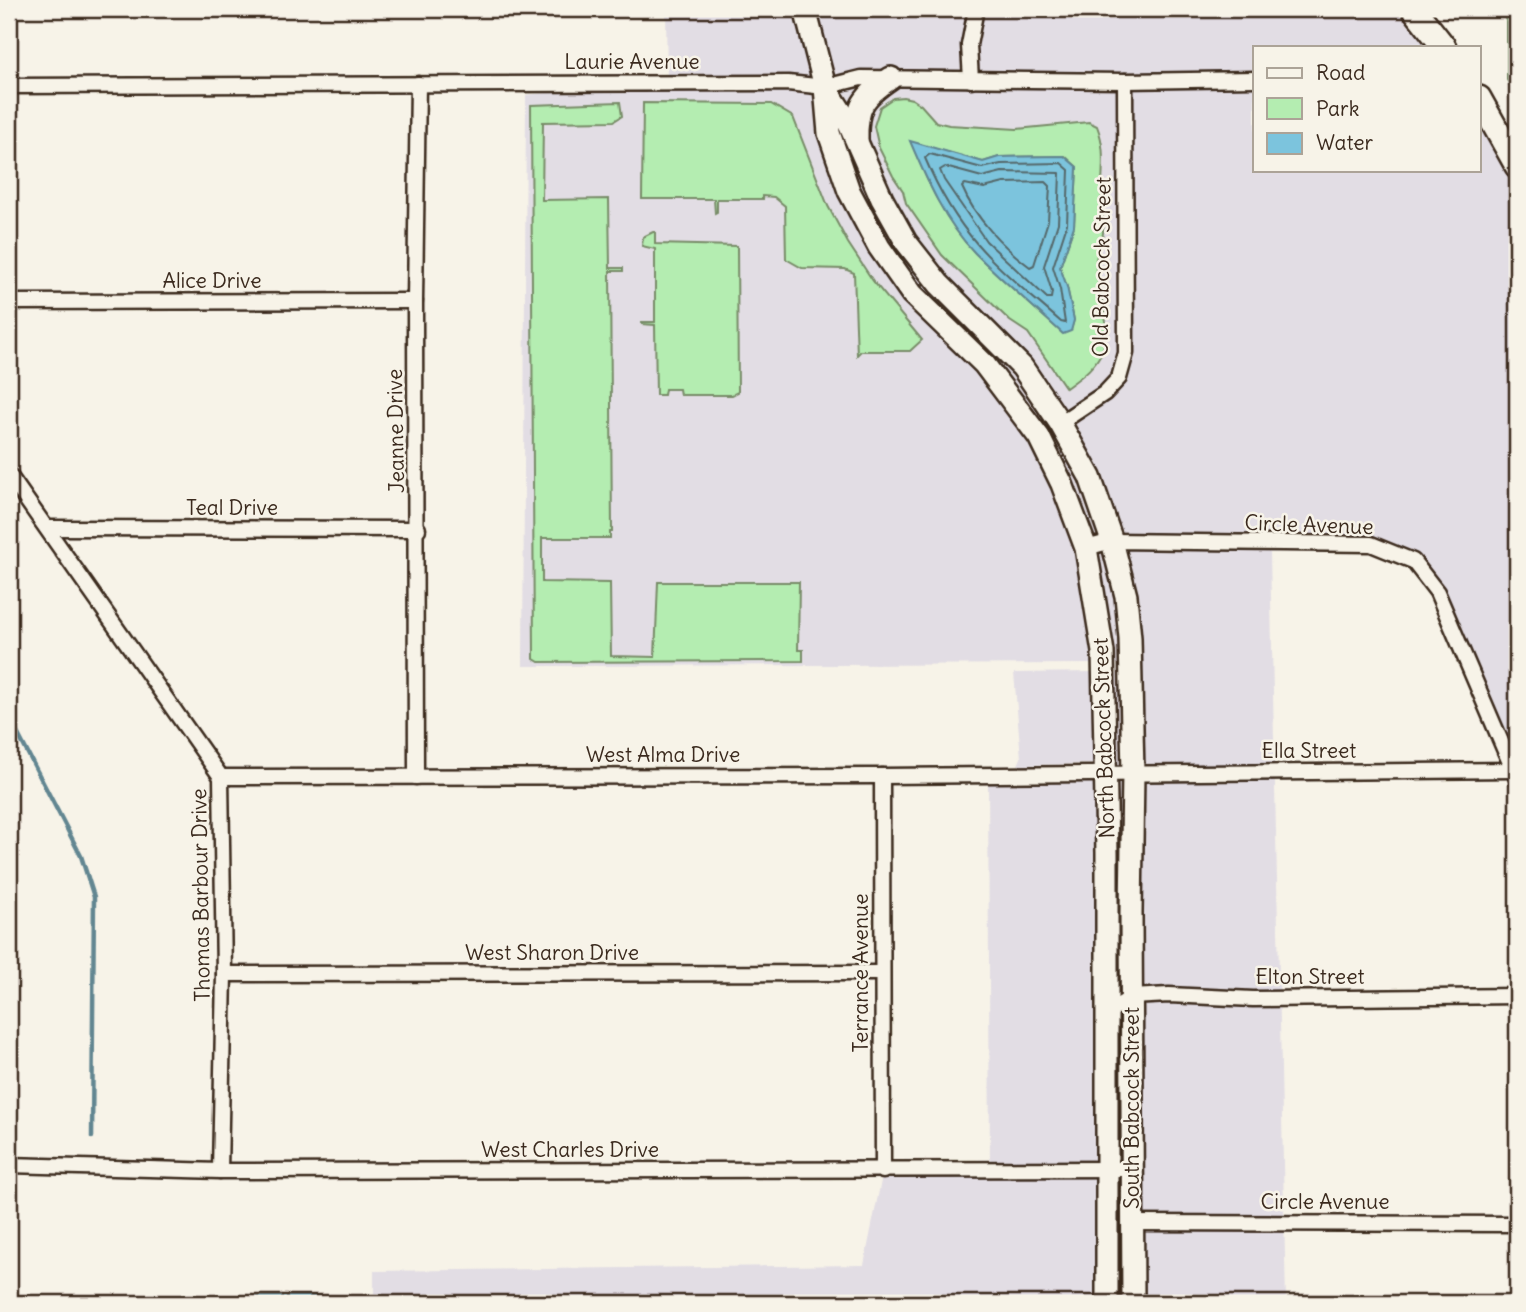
<svg xmlns="http://www.w3.org/2000/svg" width="1526" height="1312" font-family="Delius,sans-serif">
  <style>
    .built { fill: #e2dde4 }
    .green { fill: #b4edb1; stroke: #788c68; stroke-width: 2; fill-rule: evenodd }
    .water { fill: #7cc4dd; stroke: #628691; stroke-width: 2 }
    .lines { fill: none; stroke-linecap: round; stroke-linejoin: round }
    .shore { stroke: #55686a; stroke-width: 2 }
    .stream { stroke: #628691; stroke-width: 4.5 }
    .minor-casing { stroke: #3b2a1e; stroke-width: 19 }
    .secondary-casing { stroke: #3b2a1e; stroke-width: 26 }
    .primary-casing { stroke: #3b2a1e; stroke-width: 28 }
    .minor { stroke: #f7f3e8; stroke-width: 14 }
    .secondary { stroke: #f7f3e8; stroke-width: 21 }
    .primary { stroke: #f7f3e8; stroke-width: 23 }
    .labels { text-anchor: middle; stroke-width: 5; stroke-linejoin: round; paint-order: stroke }
    .street-label { font-size: 21px; fill: #3b2a1e; stroke: #f7f3e8 }
  </style>
  <rect width="100%" height="100%" fill="#f7f3e8"/>
  <filter id="ink" filterUnits="userSpaceOnUse"><feTurbulence type="fractalNoise" baseFrequency=".0143" numOctaves="2"/><feDisplacementMap in="SourceGraphic" scale="14" xChannelSelector="R" yChannelSelector="G"/><feConvolveMatrix kernelMatrix="1 2 1 2 8 2 1 2 1" color-interpolation-filters="sRGB"/></filter>
  <g filter="url(#ink)">
    <g class="built">
      <path d="M666 9H1422L1453 47H1255V170H1479V81L1481 83 1517 165V768L1437 592 1413 561 1371 544 1270 553 1286 1303H374V1271L864 1265 883 1171 990 1170 988 775 1106 773 1118 664 523 666 526 95 630 85H667Z"/>
      <path d="M1096 672 1097 764 1018 765 1021 758 1014 673Z"/>
    </g>
    <g class="green">
      <path d="M1501 9H1517V96L1507 80V23Z"/>
      <path d="M903 97 912 99 921 105 936 122 949 125 1017 129 1089 122 1097 126C1106 149 1102 167 1102 190 1101 205 1104 218 1103 233 1102 243 1095 255 1096 264 1097 292 1113 322 1103 349 1096 367 1081 377 1066 388L1028 333 1010 321 942 255 906 203 903 191 893 176 879 148 874 126 880 107 893 98ZM911 142 983 162 999 157 1065 156 1077 167 1074 226 1060 267 1067 287 1074 320 1071 330 1062 333C1034 307 1003 281 975 253 945 222 927 181 911 142Z"/>
      <path d="M620 102 622 116 614 121 543 122 542 200 609 199 610 268H623V271H610L612 532H610V538H542V582L610 583 611 656 655 657 658 582H799L798 650H803V661L539 662 534 659 531 105Z"/>
      <path d="M643 103 771 104 793 117 828 206 848 243 873 281 922 340 910 351H861L857 355 854 273 845 269 802 268 786 259 785 206 774 197 763 196V199H717V212L715 213 714 199H642Z"/>
      <path d="M653 232H655V244L737 246 738 392 732 395H680L679 389H665L664 395H656L655 325 642 324V322H655V249L642 246 643 237Z"/>
    </g>
    <g class="water">
      <path d="M910 141 983 162 999 157 1064 156 1077 167 1074 226 1060 267 1067 287 1074 320 1071 331 1063 334C1034 307 1003 281 975 253 945 222 927 181 910 141Z"/>
      <path d="M318 1296 342 1301V1303H127L166 1298Z"/>
    </g>
    <g class="lines">
      <g class="shore">
        <path d="M930 154 982 168 1001 164 1061 163 1069 170 1067 224 1053 267 1060 289 1065 323 1061 322C1033 297 1002 273 978 245 956 220 938 189 925 158Z"/>
        <path d="M945 167 982 177 1002 172 1060 173 1058 223 1044 266 1052 292 1051 298H1047L986 241 944 180 940 170Z"/>
        <path d="M1046 182 1050 186 1048 221 1034 265 1030 267C1003 247 975 218 962 187L965 184 984 188 1004 183Z"/>
      </g>
      <path class="stream" d="M9 717 81 856 94 897 92 1137"/>
      <g class="minor-casing">
        <g id="minor">
          <path d="M971 80 969 45 976 9"/>
          <path d="M9 86 788 83 825 87 861 78 1125 81 1255 79"/>
          <path d="M9 302 415 301"/>
          <path d="M1060 423 1105 393 1119 378 1126 353 1125 81"/>
          <path d="M9 475 221 777 224 974 220 1171"/>
          <path d="M47 528 418 529"/>
          <path d="M1086 548 1112 541 1371 544 1413 561 1437 592 1517 779"/>
          <path d="M882 776 883 1171"/>
          <path d="M221 777 882 776 1513 770"/>
          <path d="M416 777 415 301 418 84"/>
          <path d="M224 974 881 973"/>
          <path d="M1107 1013 1132 997 1169 995 1253 999 1517 996"/>
          <path d="M9 1165 220 1171 1132 1169"/>
          <path d="M1132 1223 1517 1224"/>
        </g>
      </g>
      <g class="secondary-casing">
        <g id="secondary">
          <path d="M805 9 825 87 829 133 849 191 879 247 912 294 984 364 1039 437 1062 484 1086 548 1103 652 1107 853V1303"/>
          <path d="M826 88 849 124 882 199 906 242 939 284 1022 367 1060 423 1090 477 1112 541 1126 596 1130 638 1133 773 1131 913 1133 1303"/>
          <path d="M857 140C856 106 863 97 891 78"/>
        </g>
      </g>
      <g class="primary-casing">
        <g id="primary">
          <path d="M1414 9 1444 47"/>
          <path d="M1479 98 1517 166"/>
        </g>
      </g>
      <use href="#minor" class="minor"/>
      <use href="#secondary" class="secondary"/>
      <use href="#primary" class="primary"/>
    </g>
  </g>
  <g class="labels">
    <g class="street-label">
      <text x="632" y="69">Laurie Avenue</text>
      <text transform="translate(1102 267) rotate(-89)" y="7">Old Babcock Street</text>
      <text x="212" y="288">Alice Drive</text>
      <text transform="translate(396 431) rotate(-91)" y="7">Jeanne Drive</text>
      <text x="232" y="515">Teal Drive</text>
      <text transform="translate(1309 525) rotate(2)" y="7">Circle Avenue</text>
      <text transform="translate(1104 738) rotate(-92)" y="7">North Babcock Street</text>
      <text x="1309" y="758">Ella Street</text>
      <text x="663" y="762">West Alma Drive</text>
      <text transform="translate(201 895) rotate(-91)" y="7">Thomas Barbour Drive</text>
      <text x="552" y="960">West Sharon Drive</text>
      <text transform="translate(861 973) rotate(-90)" y="7">Terrance Avenue</text>
      <text x="1310" y="984">Elton Street</text>
      <text transform="translate(1132 1108) rotate(-90)" y="7">South Babcock Street</text>
      <text x="570" y="1157">West Charles Drive</text>
      <text x="1325" y="1209">Circle Avenue</text>
    </g>
  </g>
  <rect width="1526" height="1312" fill="none" stroke="#f7f3e8" stroke-width="35"/>
  <rect x="18" y="18" width="1491" height="1277" fill="none" stroke="#3b2a1e" stroke-width="2.5" filter="url(#ink)"/>
  <rect x="1253" y="46" width="228" height="126" fill="#f7f3e8" stroke="#aca397" stroke-width="2"/>
  <rect x="1267" y="68" width="35" height="10" fill="#f7f3e8" stroke="#aca397" stroke-width="2"/>
  <text x="1316" y="80" font-size="21" fill="#3b2a1e">Road</text>
  <rect x="1267" y="98" width="35" height="21" fill="#b4edb1" stroke="#aca397" stroke-width="2"/>
  <text x="1316" y="116" font-size="21" fill="#3b2a1e">Park</text>
  <rect x="1267" y="133" width="35" height="21" fill="#7cc4dd" stroke="#aca397" stroke-width="2"/>
  <text x="1316" y="150" font-size="21" fill="#3b2a1e">Water</text>
</svg>
